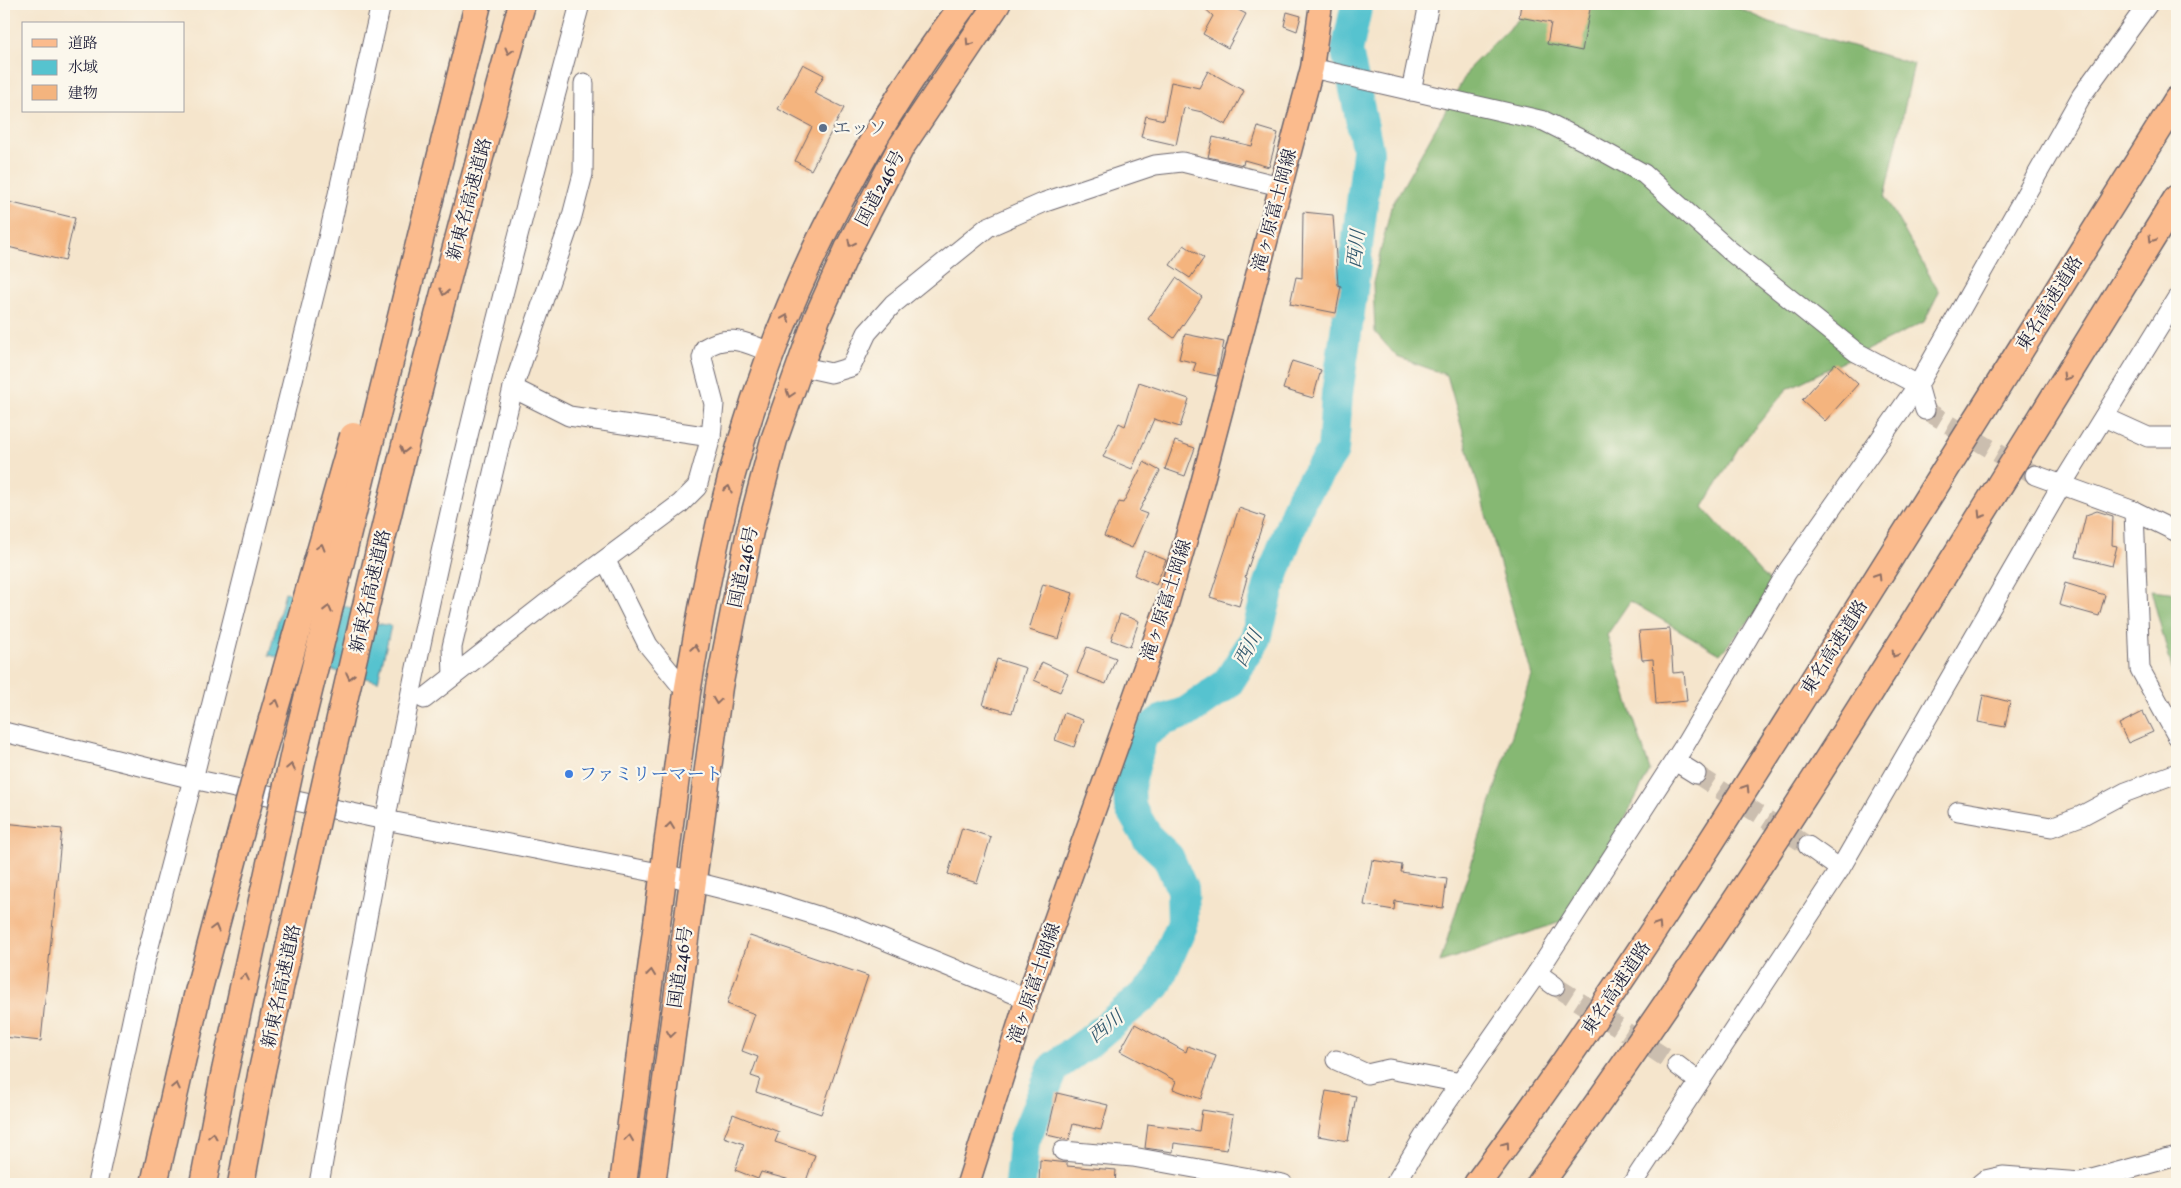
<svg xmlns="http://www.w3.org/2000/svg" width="2181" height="1188" font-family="Vollkorn,'Noto Serif JP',serif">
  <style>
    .forest { fill: #86b873; stroke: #546d57 }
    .water { fill: #56c3cf; stroke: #3c7285 }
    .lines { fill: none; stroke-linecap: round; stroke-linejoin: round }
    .river { stroke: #56c3cf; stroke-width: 32 }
    .building { fill: #f4b47e }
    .minor-tunnel { stroke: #cbbeaf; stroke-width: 19; stroke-dasharray: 19 9; stroke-linecap: butt }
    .minor-casing { stroke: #6c666e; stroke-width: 21 }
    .major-casing { stroke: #6c666e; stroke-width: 25 }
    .highway-casing { stroke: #6c666e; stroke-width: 29 }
    .minor { stroke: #fff; stroke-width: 19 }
    .major { stroke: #fbbb8d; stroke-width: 22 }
    .highway { stroke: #fbbb8d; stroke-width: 26 }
    .highway-bridge-casing { stroke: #6c666e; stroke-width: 29; stroke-linecap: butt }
    .highway-bridge { stroke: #fbbb8d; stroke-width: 26 }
    .oneway { stroke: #8e6e64 }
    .service-dot { fill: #5c6f8a; stroke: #fbf7ec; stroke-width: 2 }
    .shop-dot { fill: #3f7fe0; stroke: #fbf7ec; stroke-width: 2 }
    .labels { text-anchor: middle; stroke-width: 4.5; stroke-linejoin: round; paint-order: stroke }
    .service-label { font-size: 18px; fill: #4e5e75; stroke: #fbf7ec; text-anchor: start }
    .street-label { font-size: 18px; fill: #22223b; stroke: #fbf7ec }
    .shop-label { font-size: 18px; fill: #366cbe; stroke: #fbf7ec; text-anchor: start }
    .water-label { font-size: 19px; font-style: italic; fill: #345a6f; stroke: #fbf7ec }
  </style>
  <rect width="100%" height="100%" fill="#fbf7ec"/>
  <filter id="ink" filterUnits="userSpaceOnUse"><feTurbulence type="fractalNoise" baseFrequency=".02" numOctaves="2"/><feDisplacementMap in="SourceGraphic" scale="10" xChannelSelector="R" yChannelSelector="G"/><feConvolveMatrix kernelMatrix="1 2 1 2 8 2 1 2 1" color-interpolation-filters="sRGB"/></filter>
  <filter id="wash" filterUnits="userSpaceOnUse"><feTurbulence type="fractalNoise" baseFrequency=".0096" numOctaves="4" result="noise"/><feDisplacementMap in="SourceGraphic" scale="20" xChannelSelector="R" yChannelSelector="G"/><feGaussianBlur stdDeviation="1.12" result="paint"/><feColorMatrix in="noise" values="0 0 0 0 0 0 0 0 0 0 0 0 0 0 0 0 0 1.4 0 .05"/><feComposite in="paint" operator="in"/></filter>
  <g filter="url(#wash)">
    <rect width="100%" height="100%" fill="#f5e5cc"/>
    <g class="forest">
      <path d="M1534 4H1729L1770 22 1914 64 1885 197 1939 292 1924 322 1787 389 1739 447 1703 507 1776 590 1720 654 1630 601 1607 635 1650 770 1573 918 1440 962 1531 675 1447 375 1397 357 1375 332 1373 283 1391 207 1471 66Z"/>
      <path d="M2151 590 2177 593V688Z"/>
    </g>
    <path class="water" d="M285 592 372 613 371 622 391 626 378 681 269 655Z"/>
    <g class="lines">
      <path class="river" d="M1020 1184 1024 1141 1054 1067 1090 1041 1156 985 1183 923 1182 889 1168 857 1148 838 1130 807 1129 786 1142 735 1161 721 1187 712 1227 684 1256 638 1270 583 1301 499 1333 451 1337 394 1351 298 1368 152 1347 51 1357 4"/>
    </g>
    <g id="blocks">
      <g class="building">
        <path d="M1200 4H1227L1246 14 1228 48 1203 34 1213 16Z"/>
        <path d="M1521 4H1591L1582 51 1547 44 1551 23 1519 17Z"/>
        <path d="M1287 12 1301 16 1297 31 1284 26Z"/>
        <path d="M803 64 824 75 814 93 844 108 811 170 795 161 812 127 778 109Z"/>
        <path d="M1208 71 1244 91 1226 125 1202 112 1184 108 1176 145 1141 137 1146 116 1164 120 1171 82 1199 88Z"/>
        <path d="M1258 127 1278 133 1269 167 1244 160 1243 165 1208 157 1213 137 1252 146Z"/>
        <path d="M4 201 75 218 65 261 4 246Z"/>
        <path d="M1303 212 1333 215 1338 285 1341 286 1336 313 1290 304 1296 277 1302 278Z"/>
        <path d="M1184 245 1204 258 1190 278 1170 265Z"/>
        <path d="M1176 278 1202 297 1174 338 1148 319Z"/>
        <path d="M1185 334 1224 342 1217 376 1193 371 1196 363 1179 359Z"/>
        <path d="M1292 361 1321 370 1313 398 1283 389Z"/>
        <path d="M1835 363 1858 384 1825 421 1802 400Z"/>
        <path d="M1139 382 1189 399 1180 427 1154 419 1132 469 1103 457 1119 423 1125 426Z"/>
        <path d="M1175 441 1195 448 1185 476 1165 469Z"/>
        <path d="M1144 462 1160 471 1139 511 1147 514 1132 548 1104 536 1119 502 1123 503Z"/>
        <path d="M1239 508 1265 517 1245 577 1247 578 1239 606 1210 597Z"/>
        <path d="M2097 511 2113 516 2112 545 2117 546 2112 566 2076 557 2086 515Z"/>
        <path d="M1144 551 1166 560 1156 585 1134 575Z"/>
        <path d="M2065 583 2105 595 2099 616 2059 605Z"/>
        <path d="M1043 584 1073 593 1059 639 1029 630Z"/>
        <path d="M1120 614 1139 621 1130 647 1111 640Z"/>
        <path d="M1670 629 1673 673 1684 672 1687 701 1656 704 1653 659 1642 660 1639 631Z"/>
        <path d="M1087 647 1116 658 1106 684 1077 673Z"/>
        <path d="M997 659 1026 668 1012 713 983 705Z"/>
        <path d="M1042 662 1068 674 1060 692 1034 680Z"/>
        <path d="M1983 695 2010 702 2005 727 1978 722Z"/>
        <path d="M2143 712 2153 732 2128 743 2119 724Z"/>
        <path d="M1064 713 1083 720 1074 747 1055 740Z"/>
        <path d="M4 823 62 829 41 1041 4 1037Z"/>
        <path d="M962 828 991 837 977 883 948 874Z"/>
        <path d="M1372 860 1402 865 1401 872 1447 879 1443 908 1395 901 1394 910 1364 905Z"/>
        <path d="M750 936 868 976 821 1114 756 1092 760 1079 751 1076 758 1057 742 1051 755 1014 727 1004Z"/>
        <path d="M1135 1024 1186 1052 1188 1046 1216 1056 1201 1099 1173 1089 1176 1081 1120 1051Z"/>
        <path d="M1326 1091 1356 1096 1348 1141 1318 1136Z"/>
        <path d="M1057 1093 1108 1105 1101 1130 1073 1124 1069 1140 1047 1135Z"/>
        <path d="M1202 1110 1233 1115 1227 1150 1174 1143 1173 1152 1145 1148 1148 1124 1199 1131Z"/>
        <path d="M733 1114 779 1132 775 1142 815 1155 805 1184 761 1172 758 1179 735 1170 744 1144 724 1137Z"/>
        <path d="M1040 1160 1067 1163V1166L1116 1170 1115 1184H1039Z"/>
      </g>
    </g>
  </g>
  <g filter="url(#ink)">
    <use href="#blocks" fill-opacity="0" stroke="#6c666e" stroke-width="1"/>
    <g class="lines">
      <g class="minor-tunnel">
        <path d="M1925 410 2035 475"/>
        <path d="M1696 774 1808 846"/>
        <path d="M1555 986 1677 1065"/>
      </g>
      <g class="minor-casing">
        <g id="minor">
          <path d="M1312 68 1544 121 1590 144 1644 174 1729 250 1856 352 1918 385 1925 410"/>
          <path d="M1411 91 1429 4"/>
          <path d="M799 366 831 373 851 367 867 333 893 304 988 227 1045 202 1155 165 1182 162 1280 186"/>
          <path d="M513 388 569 416 711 437"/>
          <path d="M2104 417 2148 437H2177"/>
          <path d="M2035 475 2134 511 2177 532"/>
          <path d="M2134 511 2140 669 2177 736"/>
          <path d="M606 561 648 645 687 693"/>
          <path d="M453 676 452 647 513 388 571 220 583 174 584 83"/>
          <path d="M424 699 544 605 680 504 697 487 711 437 714 404 702 358 705 348C731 332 747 344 773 353"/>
          <path d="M4 732 193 779 385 820 664 874 770 901 853 927 1027 999"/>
          <path d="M1675 761 1696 774"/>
          <path d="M1958 811 2051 827 2081 816 2126 792 2177 773"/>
          <path d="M1808 846 1840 869"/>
          <path d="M1537 973 1555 986"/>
          <path d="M1336 1060 1367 1074 1389 1069 1461 1083"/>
          <path d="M1677 1065 1698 1081"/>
          <path d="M1063 1151 1133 1157 1283 1184"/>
          <path d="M97 1184 143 969 193 779 324 256 381 4"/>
          <path d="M319 1184C354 987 389 789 432 593 475 395 527 199 580 4"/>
          <path d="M1395 1184 1429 1128 1537 973 1686 743 1787 572 1918 385 2082 95 2148 4"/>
          <path d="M1632 1184 1840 869 2061 486 2177 298"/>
          <path d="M1980 1184 1985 1180 2003 1176 2081 1182 2177 1156"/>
        </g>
      </g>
      <g class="major-casing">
        <path id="major" d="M968 1184 1027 999 1166 608 1200 491 1312 68 1321 4"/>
      </g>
      <g class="highway-casing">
        <g id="highway">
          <path d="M241 1184 261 1075"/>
          <path d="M623 1184 687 693C699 621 712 549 731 478 777 307 858 145 964 4"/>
          <path d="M652 1184 719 687 750 531 774 440 817 318 848 249 901 147 997 4"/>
          <path d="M1477 1184C1605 1012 1719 831 1833 649 1947 466 2062 283 2177 100"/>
          <path d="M1540 1184C1770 867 1971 530 2177 198"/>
        </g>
      </g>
      <use href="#minor" class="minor"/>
      <use href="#major" class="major"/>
      <use href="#highway" class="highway"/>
      <g class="highway-bridge-casing">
        <g id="highway-bridge">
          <path d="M261 1075C303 884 344 693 391 502 432 335 476 169 522 4"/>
          <path d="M154 1184 197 996 258 768 353 436"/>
          <path d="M203 1184 223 1080 295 748 478 4"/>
        </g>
      </g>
      <use href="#highway-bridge" class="highway-bridge"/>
    </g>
    <defs><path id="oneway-chevron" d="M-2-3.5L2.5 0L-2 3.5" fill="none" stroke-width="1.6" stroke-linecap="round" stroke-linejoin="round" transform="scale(1.25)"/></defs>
    <g class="oneway">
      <use href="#oneway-chevron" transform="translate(969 43) rotate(123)"/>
      <use href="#oneway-chevron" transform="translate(509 51) rotate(105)"/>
      <use href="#oneway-chevron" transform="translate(2152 239) rotate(122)"/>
      <use href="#oneway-chevron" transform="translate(851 243) rotate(117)"/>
      <use href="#oneway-chevron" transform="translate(444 292) rotate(104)"/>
      <use href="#oneway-chevron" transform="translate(786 318) rotate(-68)"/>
      <use href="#oneway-chevron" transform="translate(2066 377) rotate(122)"/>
      <use href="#oneway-chevron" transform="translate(790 394) rotate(108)"/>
      <use href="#oneway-chevron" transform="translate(404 450) rotate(104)"/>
      <use href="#oneway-chevron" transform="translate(728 489) rotate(-76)"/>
      <use href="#oneway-chevron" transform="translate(1981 515) rotate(122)"/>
      <use href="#oneway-chevron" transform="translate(321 547) rotate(-74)"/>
      <use href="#oneway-chevron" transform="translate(1878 576) rotate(-58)"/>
      <use href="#oneway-chevron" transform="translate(328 609) rotate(-76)"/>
      <use href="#oneway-chevron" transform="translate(695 648) rotate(-81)"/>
      <use href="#oneway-chevron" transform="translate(1895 654) rotate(122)"/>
      <use href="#oneway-chevron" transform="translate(350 676) rotate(103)"/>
      <use href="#oneway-chevron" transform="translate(717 701) rotate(98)"/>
      <use href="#oneway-chevron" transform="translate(276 703) rotate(-74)"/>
      <use href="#oneway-chevron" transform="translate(291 767) rotate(-78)"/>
      <use href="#oneway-chevron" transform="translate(1746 788) rotate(-58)"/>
      <use href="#oneway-chevron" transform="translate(670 826) rotate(-83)"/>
      <use href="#oneway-chevron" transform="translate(1658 925) rotate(-57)"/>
      <use href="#oneway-chevron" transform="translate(215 928) rotate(-75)"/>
      <use href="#oneway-chevron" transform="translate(651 973) rotate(-83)"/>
      <use href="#oneway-chevron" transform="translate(245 977) rotate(-78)"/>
      <use href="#oneway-chevron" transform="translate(671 1034) rotate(98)"/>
      <use href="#oneway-chevron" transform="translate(176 1086) rotate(-77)"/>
      <use href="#oneway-chevron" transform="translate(213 1136) rotate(-79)"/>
      <use href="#oneway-chevron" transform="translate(629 1138) rotate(-82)"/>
      <use href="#oneway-chevron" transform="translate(1506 1145) rotate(-54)"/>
    </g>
  </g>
  <circle class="service-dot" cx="823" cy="128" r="5"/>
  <circle class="shop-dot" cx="569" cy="774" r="5"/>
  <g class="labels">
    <g class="service-label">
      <text x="833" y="134">エッソ</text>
    </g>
    <g class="street-label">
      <text transform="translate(880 188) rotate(-62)" y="6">国道246号</text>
      <text transform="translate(469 199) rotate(-75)" y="6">新東名高速道路</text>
      <text transform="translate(1274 210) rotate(-75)" y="6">滝ヶ原富士岡線</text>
      <text transform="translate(2049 303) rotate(-58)" y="6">東名高速道路</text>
      <text transform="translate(743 567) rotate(-78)" y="6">国道246号</text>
      <text transform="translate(370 591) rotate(-77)" y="6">新東名高速道路</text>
      <text transform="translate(1166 600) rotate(-72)" y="6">滝ヶ原富士岡線</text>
      <text transform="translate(1834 647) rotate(-58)" y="6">東名高速道路</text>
      <text transform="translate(680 967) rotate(-82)" y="6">国道246号</text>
      <text transform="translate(1034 983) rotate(-71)" y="6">滝ヶ原富士岡線</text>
      <text transform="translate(281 986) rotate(-78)" y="6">新東名高速道路</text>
      <text transform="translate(1616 988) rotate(-56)" y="6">東名高速道路</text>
    </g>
    <g class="shop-label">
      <text x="579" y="780">ファミリーマート</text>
    </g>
    <g class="water-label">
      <text transform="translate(1355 249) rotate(-83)" y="7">西川</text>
      <text transform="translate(1247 648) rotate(-62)" y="7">西川</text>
      <text transform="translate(1105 1026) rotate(-39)" y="7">西川</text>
    </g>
  </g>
  <rect width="2181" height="1188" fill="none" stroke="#fbf7ec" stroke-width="20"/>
  <rect x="22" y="22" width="162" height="90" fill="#fbf7ec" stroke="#a4a2a5"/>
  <rect x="32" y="39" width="25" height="8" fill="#fbbb8d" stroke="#a4a2a5"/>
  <text x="68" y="48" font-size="15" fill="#22223b">道路</text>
  <rect x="32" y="60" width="25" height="15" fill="#56c3cf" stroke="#a4a2a5"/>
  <text x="68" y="72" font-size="15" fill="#22223b">水域</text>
  <rect x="32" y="85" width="25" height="15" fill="#f4b47e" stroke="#a4a2a5"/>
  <text x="68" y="98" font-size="15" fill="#22223b">建物</text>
</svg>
